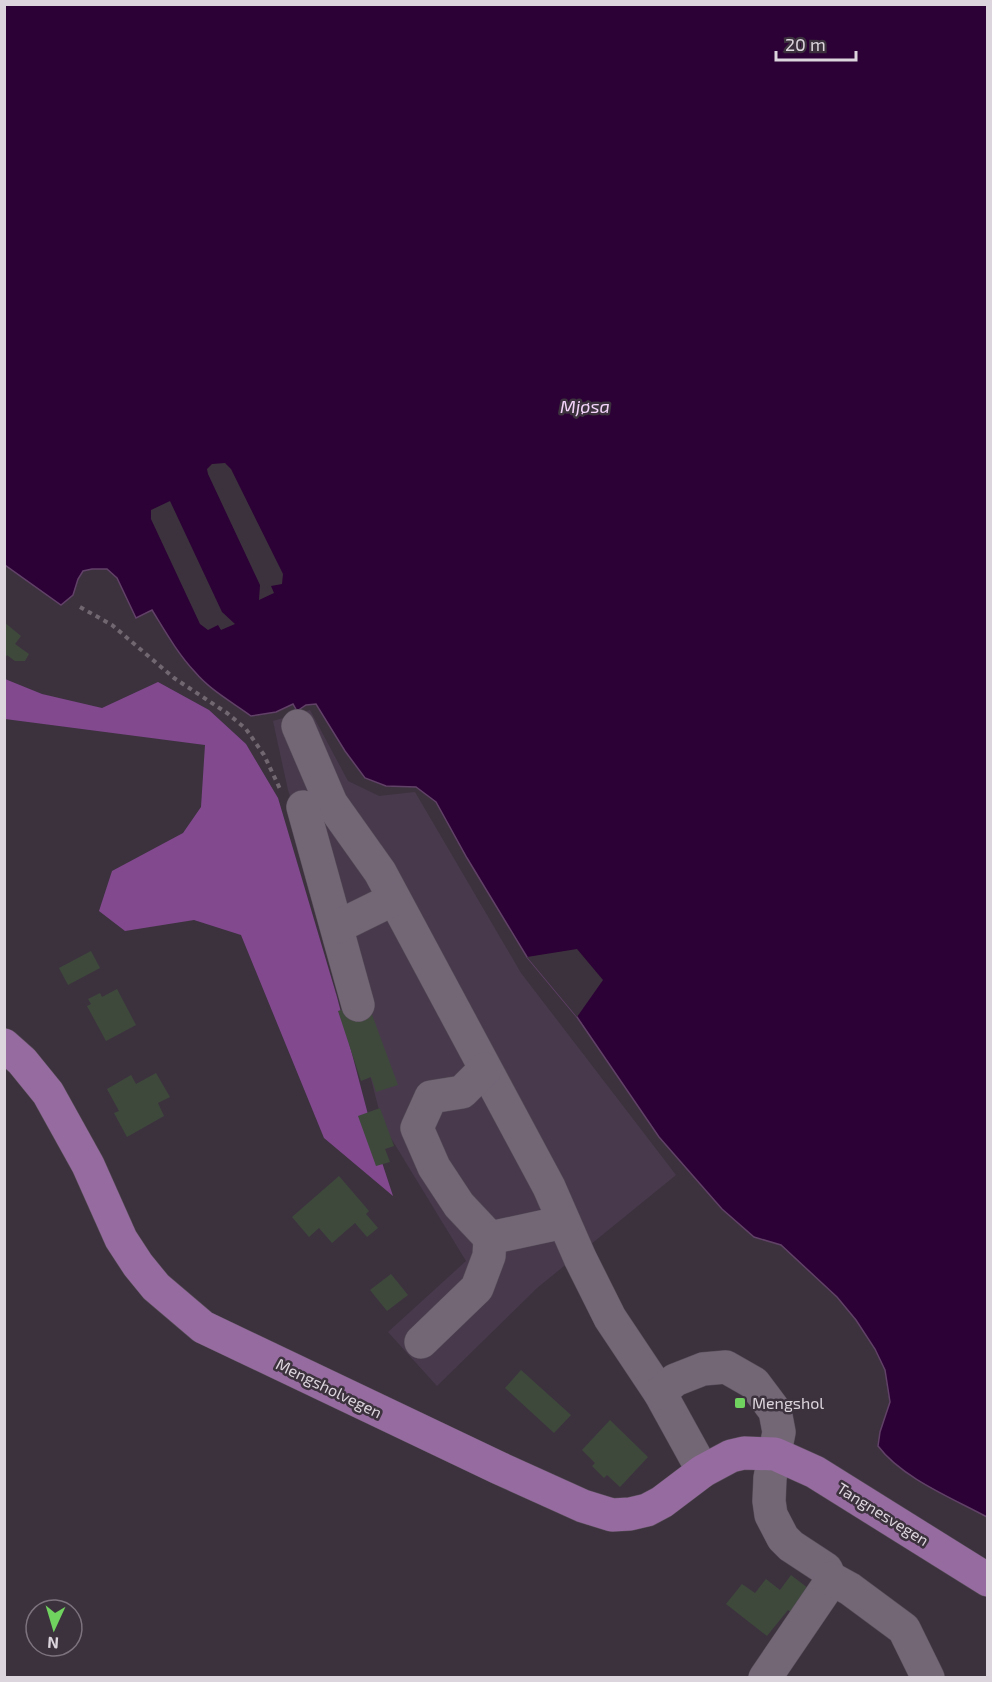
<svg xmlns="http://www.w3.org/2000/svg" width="992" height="1682" font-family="'Exo 2',sans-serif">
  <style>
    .built { fill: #483a4c }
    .forest { fill: #82498f }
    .water { fill: #2c0135; stroke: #614167; stroke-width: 1.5 }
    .pier { fill: #3c323e }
    .building { fill: #3e493c }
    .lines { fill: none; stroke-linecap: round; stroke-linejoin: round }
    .minor-casing { stroke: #574e59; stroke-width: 34 }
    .major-casing { stroke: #574e59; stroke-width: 34 }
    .path { stroke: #706771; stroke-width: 4; stroke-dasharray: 4.5 4.5; stroke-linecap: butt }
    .minor { stroke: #736776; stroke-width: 33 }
    .major { stroke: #966b9f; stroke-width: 33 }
    .poi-dot { fill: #70d35f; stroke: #3c323e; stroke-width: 2 }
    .labels { text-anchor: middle; stroke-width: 5; stroke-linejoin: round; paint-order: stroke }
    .street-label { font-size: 16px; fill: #dcd5dd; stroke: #3c323e }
    .poi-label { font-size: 16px; fill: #dcd5dd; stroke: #3c323e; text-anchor: start }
    .water-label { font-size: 18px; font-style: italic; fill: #f3d3f9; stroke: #3c323e }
  </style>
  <rect width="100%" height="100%" fill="#3c323e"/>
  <path class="built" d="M310 710 348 781 379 796 415 792 521 973 676 1175 537 1288 437 1386 388 1332 466 1261 383 1125 325 903 288 790 273 721Z"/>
  <path class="forest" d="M5 679 42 694 102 708 158 682 209 710 246 744 278 798 337 997 375 1141 393 1196 324 1138 241 935 194 920 125 931 99 911 112 871 183 833 201 807 205 745 5 719Z"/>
  <path class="water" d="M5 5H987V1517C952 1498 902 1478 878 1446L880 1432 890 1402 885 1370 875 1349 856 1320 837 1297 781 1245 754 1237 722 1209 659 1137 577 1017 527 957 467 858 436 802 416 787 386 786 365 778 345 751 316 704 306 705 297 711 293 704 276 712 251 716C232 702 210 690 195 672 178 654 165 631 152 610L136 618 117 578 107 569H92L83 571 78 579 73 595 61 605 5 565Z"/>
  <g class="pier">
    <path d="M225 463 231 469 283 574 282 584 271 586 274 593 259 600 260 585 208 474 207 469 212 464Z"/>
    <path d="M170 501 222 612 235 624 221 630 218 625 208 630 200 624 151 519V510Z"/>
    <path d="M577 949 603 980 577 1017 527 957Z"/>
  </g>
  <g class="building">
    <path d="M4 622 21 636 15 644 29 654 25 661H15L7 655 4 660Z"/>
    <path d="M91 951 100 968 68 985 59 968Z"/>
    <path d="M117 989 136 1025 106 1041 87 1006 91 1004 88 999 100 993 102 997Z"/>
    <path d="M367 1001 398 1085 376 1092 371 1077 361 1081 338 1011Z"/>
    <path d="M156 1073 170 1097 158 1103 164 1116 127 1137 114 1113 119 1111 107 1089 131 1075 136 1084Z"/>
    <path d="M380 1108 394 1146 385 1149 390 1162 376 1166 358 1116Z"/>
    <path d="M339 1176 369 1211 366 1214 378 1228 367 1237 355 1223 332 1243 319 1228 309 1237 292 1217Z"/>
    <path d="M391 1274 408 1295 387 1311 370 1290Z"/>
    <path d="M521 1370 571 1415 554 1433 505 1388Z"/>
    <path d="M610 1420 648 1457 620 1487 607 1475 604 1478 592 1466 595 1463 582 1450Z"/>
    <path d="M791 1575 813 1592 795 1615 788 1610 767 1636 726 1604 742 1584 755 1593 766 1579 780 1590Z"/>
  </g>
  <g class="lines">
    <g class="minor-casing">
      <g id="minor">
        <path d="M298 726 331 803 380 872 549 1187 580 1258 610 1318 660 1393 703 1471"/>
        <path d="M303 807 358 1005"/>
        <path d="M337 927 394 899"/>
        <path d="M485 1069 462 1092 431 1097 417 1128 434 1167 459 1205 490 1238 564 1222"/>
        <path d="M421 1342 477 1288 489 1256 490 1238"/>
        <path d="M660 1393 675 1380 703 1369 726 1367 754 1383 775 1411 779 1432 770 1478 769 1501 771 1515 783 1538 791 1546 826 1569 830 1578 827 1587 765 1678"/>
        <path d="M830 1578 850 1589 904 1629 928 1678"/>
      </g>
    </g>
    <g class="major-casing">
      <path id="major" d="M4 1045 22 1061 48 1093 88 1165 121 1239 138 1265 156 1287 203 1327 499 1468 583 1506 612 1515 630 1514 647 1510 662 1502 703 1471 731 1456 744 1453 775 1454 815 1472 988 1580"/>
    </g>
    <path class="path" d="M80 607 112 625 174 678 227 713 246 729 264 755 281 791"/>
    <use href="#minor" class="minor"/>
    <use href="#major" class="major"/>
  </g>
  <rect class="poi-dot" x="734" y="1397" width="12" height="12" rx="3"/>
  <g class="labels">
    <g class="street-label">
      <text transform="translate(329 1388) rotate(26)" y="6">Mengsholvegen</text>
      <text transform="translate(883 1514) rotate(32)" y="6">Tangnesvegen</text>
    </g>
    <g class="poi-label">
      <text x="752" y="1409">Mengshol</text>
    </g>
    <g class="water-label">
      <text x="585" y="413">Mjøsa</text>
    </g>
  </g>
  <rect width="992" height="1682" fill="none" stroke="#dcd5dd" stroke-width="12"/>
  <g transform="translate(54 1628) rotate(184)"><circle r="28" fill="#3c323e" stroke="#7c737e" stroke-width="1.5"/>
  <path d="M0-4.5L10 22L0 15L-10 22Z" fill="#70d35f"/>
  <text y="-9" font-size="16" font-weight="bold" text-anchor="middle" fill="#dcd5dd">N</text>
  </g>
  <path d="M776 51v9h80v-9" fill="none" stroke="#dcd5dd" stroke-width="3"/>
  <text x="785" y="51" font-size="18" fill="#dcd5dd" stroke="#3c323e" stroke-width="4.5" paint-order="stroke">20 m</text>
</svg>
